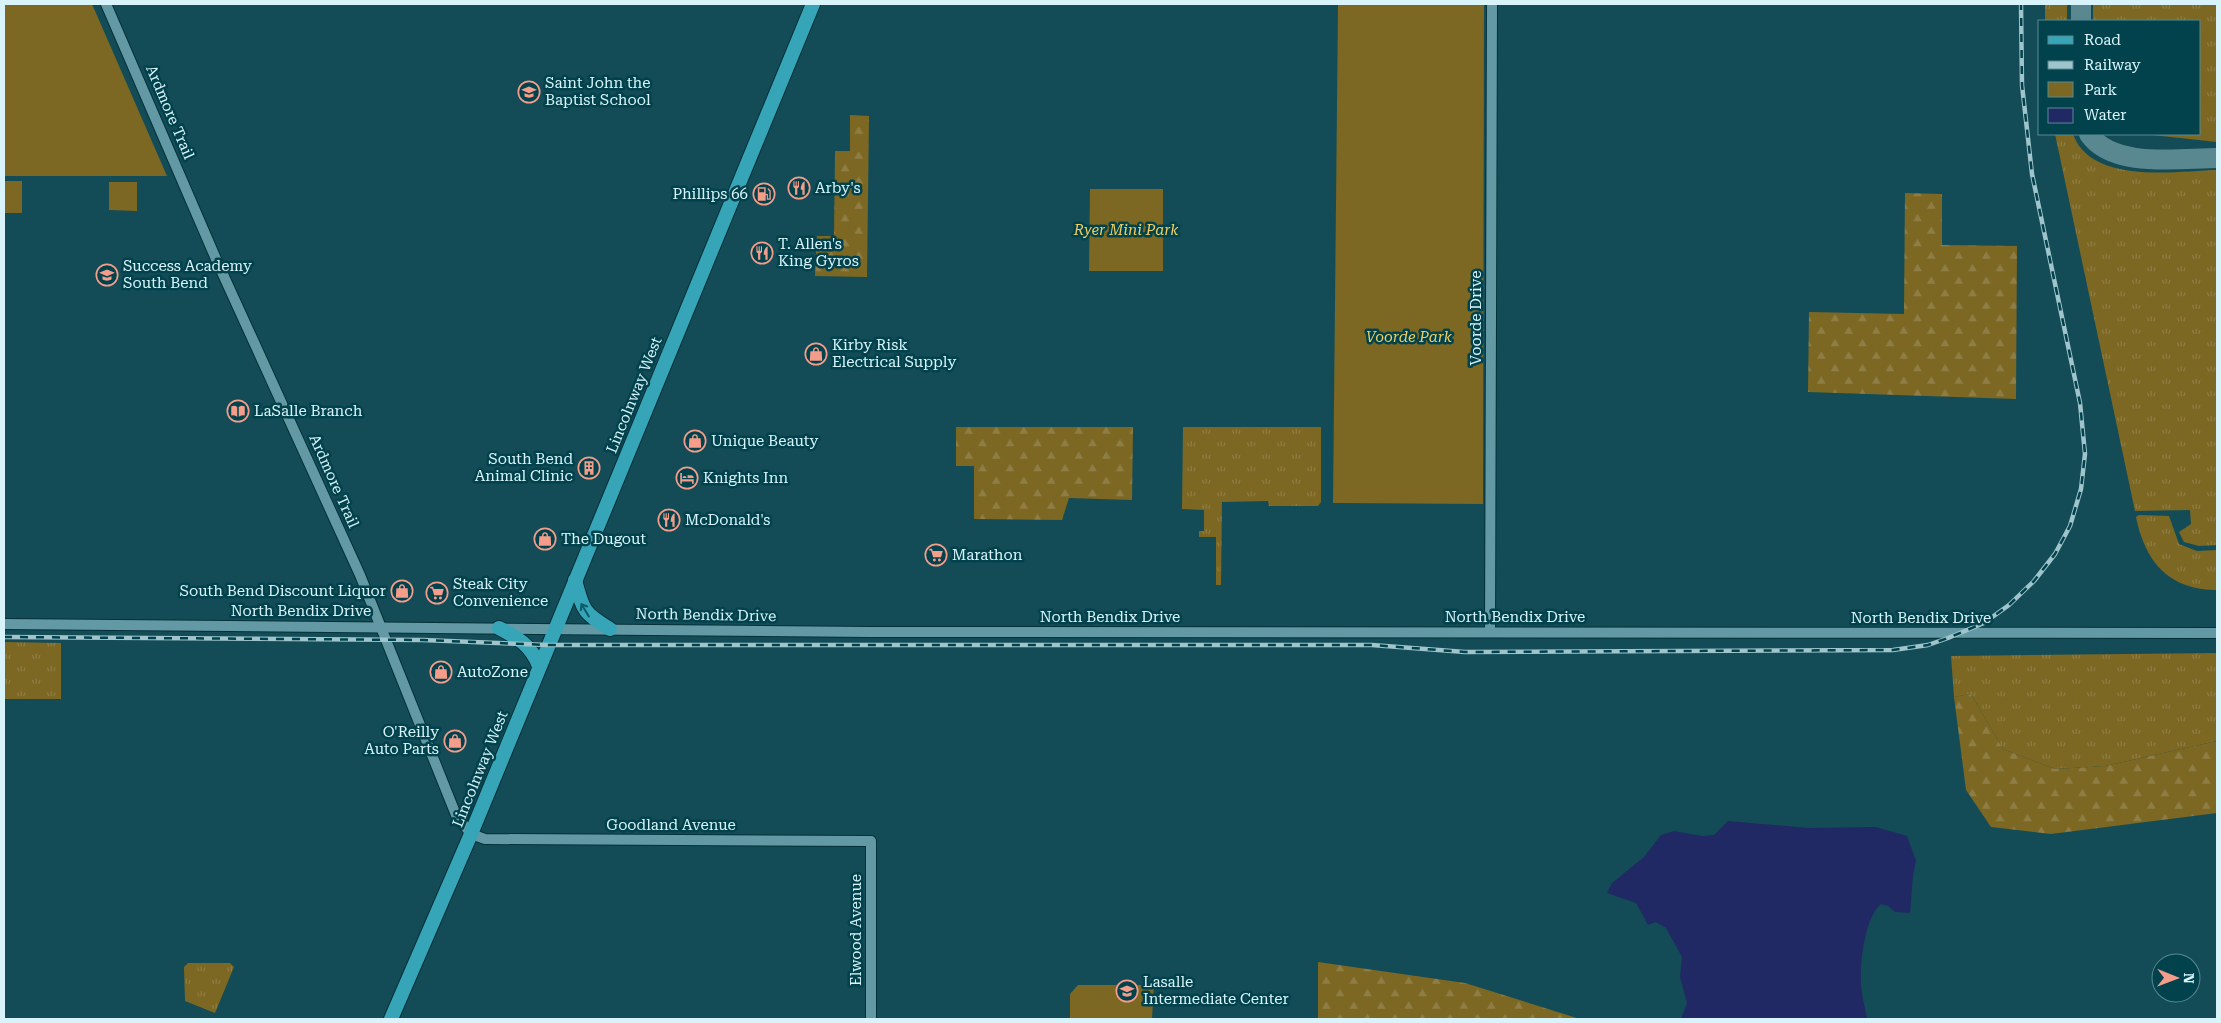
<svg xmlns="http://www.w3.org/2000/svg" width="2221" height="1023" font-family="'Roboto Serif',serif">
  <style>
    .grass { fill: url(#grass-tufts) }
    .forest { fill: url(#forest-firs) }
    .green { fill: #7c6723 }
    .water { fill: #202964 }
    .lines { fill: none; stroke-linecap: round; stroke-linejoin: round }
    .taxiway { stroke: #598891; stroke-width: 20 }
    .tertiary-casing { stroke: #043138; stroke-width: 12 }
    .primary-casing { stroke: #043138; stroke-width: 16 }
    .tertiary { stroke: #6399a4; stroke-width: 10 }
    .primary { stroke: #37a5b8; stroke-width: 14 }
    .rail-casing { stroke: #9fc4cb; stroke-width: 4.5 }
    .rail { stroke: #02424c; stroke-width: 2.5; stroke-dasharray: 8; stroke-linecap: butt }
    .oneway { stroke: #0f5b67 }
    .labels { text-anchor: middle; stroke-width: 5; stroke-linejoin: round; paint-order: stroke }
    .poi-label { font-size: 15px; fill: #d8f4fa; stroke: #02424c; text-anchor: start }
    .street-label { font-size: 15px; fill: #d8f4fa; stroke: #02424c }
    .park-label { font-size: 15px; font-style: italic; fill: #f0ce60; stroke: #02424c }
  </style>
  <defs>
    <pattern id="grass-tufts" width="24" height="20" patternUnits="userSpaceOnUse" patternTransform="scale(1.25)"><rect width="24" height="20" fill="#7c6723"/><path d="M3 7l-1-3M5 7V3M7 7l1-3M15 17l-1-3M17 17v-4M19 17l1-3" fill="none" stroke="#8e7d44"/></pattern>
    <pattern id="forest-firs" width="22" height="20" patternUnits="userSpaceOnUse" patternTransform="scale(1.25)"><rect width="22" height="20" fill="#7c6723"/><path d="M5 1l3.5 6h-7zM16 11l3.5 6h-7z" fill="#8e7d44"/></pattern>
  </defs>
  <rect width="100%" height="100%" fill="#134c57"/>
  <g class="grass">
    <rect x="2045" y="4" width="22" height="17"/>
    <path d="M2093 4H2217V142L2143 134H2200V21H2093Z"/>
    <path d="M2055 134H2073C2091 185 2176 171 2217 170V545L2199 546 2184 542 2179 532 2191 524 2190 510 2135 511Z"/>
    <path d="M1183 427H1321V502L1318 506H1269L1268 501 1222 502 1221 585H1216V537H1199V531H1204V510L1182 509Z"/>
    <path d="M2139 515 2169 516 2179 544 2197 551 2217 550V590C2168 590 2145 561 2136 517Z"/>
    <path d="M4 642 61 643V699H4Z"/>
    <path d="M2217 653V741L2105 766 2055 769 2003 749 1971 694 1954 697 1951 656Z"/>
    <path d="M188 963H230L234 967 215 1013 185 1001 184 967Z"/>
  </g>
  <g class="forest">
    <path d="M850 115 869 116 867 277 815 276 817 236H834L835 151H850Z"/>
    <path d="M1905 193 1942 194V245L2017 246 2016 399 1808 392 1809 312 1904 314Z"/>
    <path d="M956 427H1133L1132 500 1069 498 1062 520 974 519V466H956Z"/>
    <path d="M1971 694 2003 749 2055 769 2105 766 2217 741V813L2051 834 1991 827 1966 790 1954 697Z"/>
    <path d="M1318 962 1465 983 1580 1019H1318Z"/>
  </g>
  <g class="green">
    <path d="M4 4H92L167 176H4Z"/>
    <path d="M1338 4H1484L1483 504 1333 503Z"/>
    <rect x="4" y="181" width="18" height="32"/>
    <path d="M109 182H137V211L109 210Z"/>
    <path d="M1090 189H1163V271H1089Z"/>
    <path d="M1078 985H1154L1152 1019H1070V994Z"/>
  </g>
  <path class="water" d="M1728 821 1809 828 1876 827 1907 836 1916 861 1913 876 1910 913 1895 912 1888 906 1881 904C1864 918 1858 971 1862 993 1863 1002 1866 1010 1867 1019H1681L1687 1003 1680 977 1682 957 1666 928 1656 922 1648 925 1636 903 1607 893 1612 883 1644 857 1661 835 1674 831 1702 836 1714 835Z"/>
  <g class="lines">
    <g class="taxiway">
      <path d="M2081 4V21"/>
      <path d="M2089 134C2113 169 2180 158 2217 158"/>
    </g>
    <g class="tertiary-casing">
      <g id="tertiary">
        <path d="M106 4 216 259 360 575 456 815 471 834 485 839 871 841V1019"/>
        <path d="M4 624 870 632 2217 633"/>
        <path d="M1490 632 1492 4"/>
      </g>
    </g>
    <g class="primary-casing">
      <g id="primary">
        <path d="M575 580C583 610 583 613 610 629"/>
        <path d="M499 628C518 638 531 645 539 666"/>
        <path d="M391 1019 471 834 813 4"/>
      </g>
    </g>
    <use href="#tertiary" class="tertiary"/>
    <use href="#primary" class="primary"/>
    <g class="rail-casing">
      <path id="rail" d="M4 637 423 640 548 645H1372L1465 652 1893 650 1928 645 1948 638 1984 623 2009 605 2034 581 2055 554 2070 526 2081 489 2085 454 2080 403 2032 174 2022 85 2021 4"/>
    </g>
    <use href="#rail" class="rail"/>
  </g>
  <defs><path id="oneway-shaft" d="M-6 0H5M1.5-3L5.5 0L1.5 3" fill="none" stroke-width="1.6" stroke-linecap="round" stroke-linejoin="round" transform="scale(1.25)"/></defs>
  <use class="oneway" href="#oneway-shaft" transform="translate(585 610) rotate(-121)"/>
  <defs>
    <g id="school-ring" transform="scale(1.125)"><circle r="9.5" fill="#02424c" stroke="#f49d8b" stroke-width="1.5"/><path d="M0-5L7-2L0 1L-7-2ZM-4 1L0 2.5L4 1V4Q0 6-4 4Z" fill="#f49d8b"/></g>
    <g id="restaurant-ring" transform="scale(1.125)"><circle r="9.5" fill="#02424c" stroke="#f49d8b" stroke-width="1.5"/><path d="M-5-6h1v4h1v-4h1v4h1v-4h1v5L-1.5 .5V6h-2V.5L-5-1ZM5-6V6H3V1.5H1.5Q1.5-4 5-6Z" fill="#f49d8b"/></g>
    <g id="fuel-ring" transform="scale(1.125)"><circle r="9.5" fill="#02424c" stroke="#f49d8b" stroke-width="1.5"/><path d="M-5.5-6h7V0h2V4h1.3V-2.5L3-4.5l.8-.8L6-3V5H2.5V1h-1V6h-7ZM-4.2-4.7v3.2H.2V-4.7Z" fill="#f49d8b"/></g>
    <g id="shop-ring" transform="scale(1.125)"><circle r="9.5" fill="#02424c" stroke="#f49d8b" stroke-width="1.5"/><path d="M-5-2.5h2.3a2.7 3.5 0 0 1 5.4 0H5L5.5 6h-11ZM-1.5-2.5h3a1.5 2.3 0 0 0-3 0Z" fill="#f49d8b"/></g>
    <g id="library-ring" transform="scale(1.125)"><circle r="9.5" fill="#02424c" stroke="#f49d8b" stroke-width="1.5"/><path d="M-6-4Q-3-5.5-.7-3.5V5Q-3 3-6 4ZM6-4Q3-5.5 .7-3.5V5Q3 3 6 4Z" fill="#f49d8b"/></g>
    <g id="building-ring" transform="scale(1.125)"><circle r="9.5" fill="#02424c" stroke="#f49d8b" stroke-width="1.5"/><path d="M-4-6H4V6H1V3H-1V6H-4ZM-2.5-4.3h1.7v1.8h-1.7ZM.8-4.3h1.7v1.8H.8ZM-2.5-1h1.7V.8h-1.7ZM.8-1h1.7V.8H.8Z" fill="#f49d8b"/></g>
    <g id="hotel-ring" transform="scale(1.125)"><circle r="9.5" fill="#02424c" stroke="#f49d8b" stroke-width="1.5"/><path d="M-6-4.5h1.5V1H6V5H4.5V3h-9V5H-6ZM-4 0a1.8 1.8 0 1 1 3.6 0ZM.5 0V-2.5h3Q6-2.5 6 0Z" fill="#f49d8b"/></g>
    <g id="supermarket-ring" transform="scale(1.125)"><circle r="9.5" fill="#02424c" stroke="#f49d8b" stroke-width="1.5"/><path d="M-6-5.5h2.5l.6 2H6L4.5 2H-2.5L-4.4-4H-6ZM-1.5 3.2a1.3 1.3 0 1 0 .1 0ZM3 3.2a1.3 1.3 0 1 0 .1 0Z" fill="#f49d8b"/></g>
  </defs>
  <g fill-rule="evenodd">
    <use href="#school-ring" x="529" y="92"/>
    <use href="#restaurant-ring" x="799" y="188"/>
    <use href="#fuel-ring" x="764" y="194"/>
    <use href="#restaurant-ring" x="762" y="253"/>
    <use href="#school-ring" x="107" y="275"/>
    <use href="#shop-ring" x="816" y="354"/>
    <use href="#library-ring" x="238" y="411"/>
    <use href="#shop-ring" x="695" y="441"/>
    <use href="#building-ring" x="589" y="468"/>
    <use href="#hotel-ring" x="687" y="478"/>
    <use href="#restaurant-ring" x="669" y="520"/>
    <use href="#shop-ring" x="545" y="539"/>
    <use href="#supermarket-ring" x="936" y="555"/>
    <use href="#shop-ring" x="402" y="591"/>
    <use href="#supermarket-ring" x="437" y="593"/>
    <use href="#shop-ring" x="441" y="672"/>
    <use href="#shop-ring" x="455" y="741"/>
    <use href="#school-ring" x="1127" y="991"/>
  </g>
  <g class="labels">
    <g class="poi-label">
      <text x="545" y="88">Saint John the<tspan x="545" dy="17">Baptist School</tspan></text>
      <text x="815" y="193">Arby's</text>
      <text x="748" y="199" text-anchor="end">Phillips 66</text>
      <text x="778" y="249">T. Allen's<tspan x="778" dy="17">King Gyros</tspan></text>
      <text x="123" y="271">Success Academy<tspan x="123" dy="17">South Bend</tspan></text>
      <text x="832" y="350">Kirby Risk<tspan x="832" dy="17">Electrical Supply</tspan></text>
      <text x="254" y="416">LaSalle Branch</text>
      <text x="711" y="446">Unique Beauty</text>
      <text x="573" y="464" text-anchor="end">South Bend<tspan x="573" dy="17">Animal Clinic</tspan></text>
      <text x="703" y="483">Knights Inn</text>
      <text x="685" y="525">McDonald's</text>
      <text x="561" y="544">The Dugout</text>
      <text x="952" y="560">Marathon</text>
      <text x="453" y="589">Steak City<tspan x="453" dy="17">Convenience</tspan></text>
      <text x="386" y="596" text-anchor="end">South Bend Discount Liquor</text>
      <text x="457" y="677">AutoZone</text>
      <text x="439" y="737" text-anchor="end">O'Reilly<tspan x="439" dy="17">Auto Parts</tspan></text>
      <text x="1143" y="987">Lasalle<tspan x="1143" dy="17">Intermediate Center</tspan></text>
    </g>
    <g class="street-label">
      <text transform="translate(170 112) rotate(67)" y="5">Ardmore Trail</text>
      <text transform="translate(1476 318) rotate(-90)" y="5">Voorde Drive</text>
      <text transform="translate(634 395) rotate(-68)" y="5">Lincolnway West</text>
      <text transform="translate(334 481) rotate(66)" y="5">Ardmore Trail</text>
      <text x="301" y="616">North Bendix Drive</text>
      <text transform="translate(706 615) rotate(1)" y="5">North Bendix Drive</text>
      <text x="1110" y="622">North Bendix Drive</text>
      <text x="1515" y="622">North Bendix Drive</text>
      <text x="1921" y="623">North Bendix Drive</text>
      <text transform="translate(480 769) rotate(-68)" y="5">Lincolnway West</text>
      <text x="671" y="830">Goodland Avenue</text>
      <text transform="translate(856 930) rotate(-90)" y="5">Elwood Avenue</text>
    </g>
    <g class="park-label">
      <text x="1126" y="235">Ryer Mini Park</text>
      <text x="1409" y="342">Voorde Park</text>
    </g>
  </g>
  <rect width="2221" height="1023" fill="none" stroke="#d8f4fa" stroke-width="10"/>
  <rect x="2038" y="20" width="162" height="115" fill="#02424c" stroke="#588992"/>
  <rect x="2048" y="36" width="25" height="8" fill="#37a5b8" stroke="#588992"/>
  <text x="2084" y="45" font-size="15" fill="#d8f4fa">Road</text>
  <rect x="2048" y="61" width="25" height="8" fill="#9fc4cb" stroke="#588992"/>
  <text x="2084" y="70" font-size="15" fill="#d8f4fa">Railway</text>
  <rect x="2048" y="82" width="25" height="15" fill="#7c6723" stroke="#588992"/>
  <text x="2084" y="95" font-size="15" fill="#d8f4fa">Park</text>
  <rect x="2048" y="108" width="25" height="15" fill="#202964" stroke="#588992"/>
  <text x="2084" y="120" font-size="15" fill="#d8f4fa">Water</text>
  <g transform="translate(2176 978) rotate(91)"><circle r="24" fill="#02424c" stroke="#588992"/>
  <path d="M0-4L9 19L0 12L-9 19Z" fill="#f49d8b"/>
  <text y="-8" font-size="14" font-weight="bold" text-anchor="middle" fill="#d8f4fa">N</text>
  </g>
</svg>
